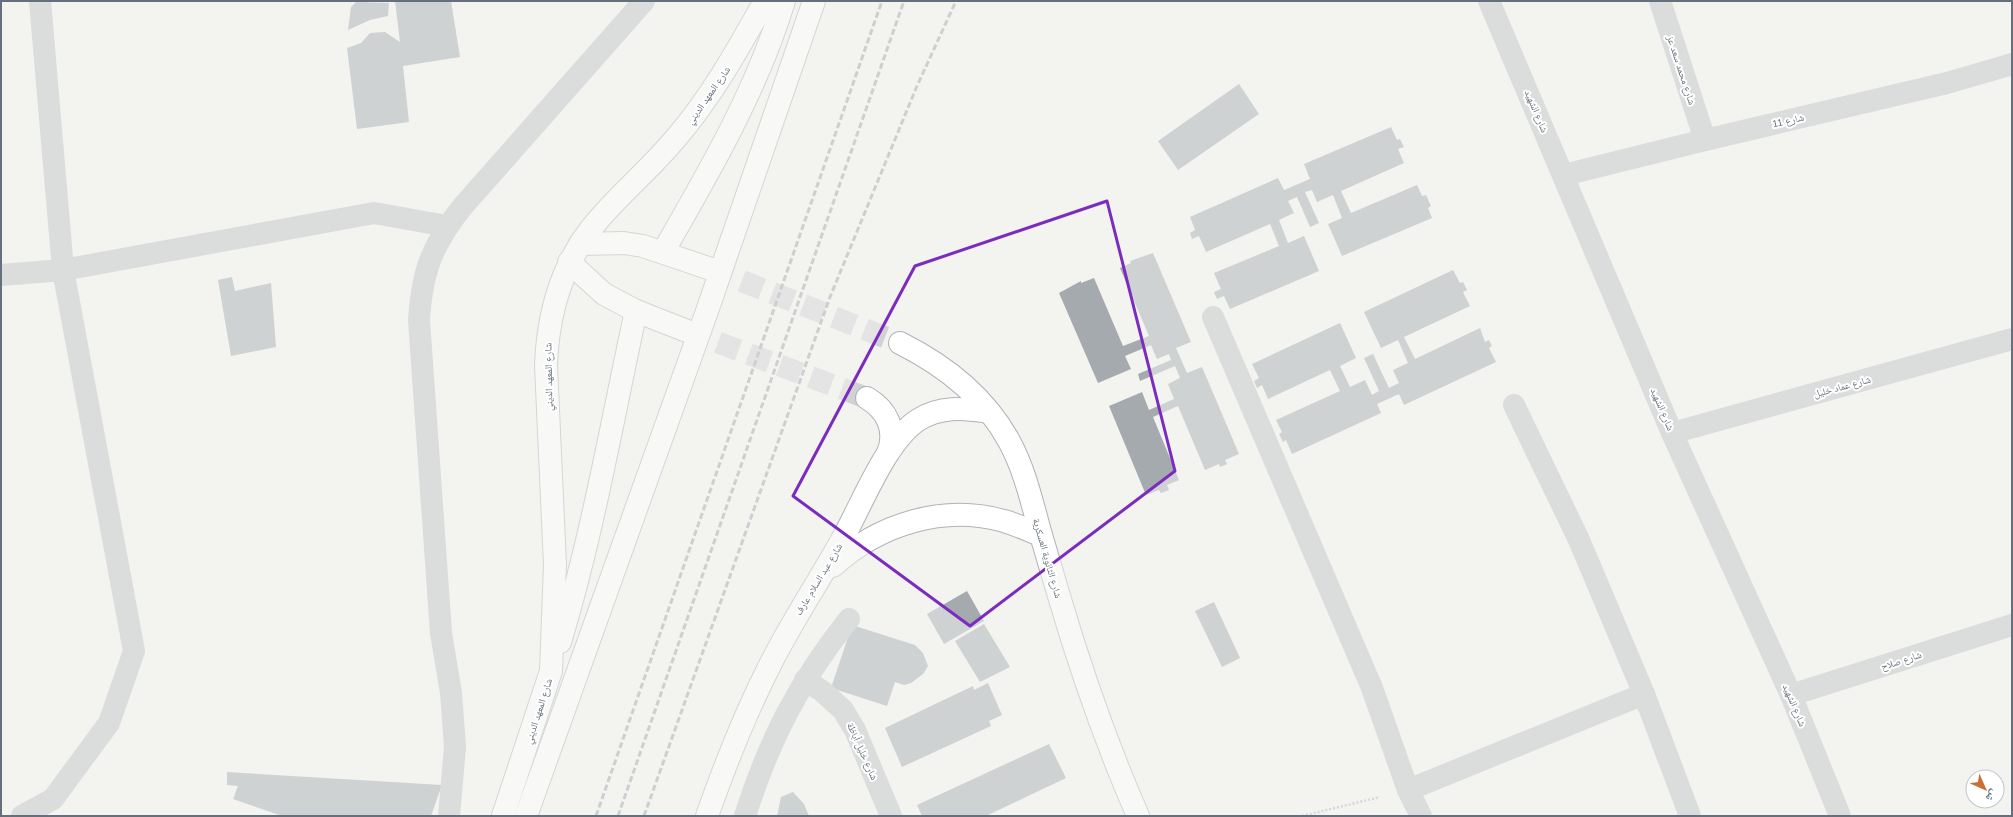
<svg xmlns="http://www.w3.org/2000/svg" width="2013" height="817" font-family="Helvetica,'Noto Naskh Arabic',sans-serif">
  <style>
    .building { fill: #a5aaaf }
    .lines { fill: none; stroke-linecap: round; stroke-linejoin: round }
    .primary-tunnel { stroke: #d0d2d3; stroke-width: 22; stroke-dasharray: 22 11; stroke-linecap: butt }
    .primary-casing { stroke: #b0b3b7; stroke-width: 24 }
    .path { stroke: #b6b8ba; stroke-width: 2.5; stroke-dasharray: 2 2; stroke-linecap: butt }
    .street { stroke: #bfc1c4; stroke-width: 22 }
    .primary { stroke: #fff; stroke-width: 22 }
    .rail { stroke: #a0a4a9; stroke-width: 3; stroke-dasharray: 6 3; stroke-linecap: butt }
    .marked { fill: none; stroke: #7b2cbf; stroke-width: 3; stroke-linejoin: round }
    .labels { text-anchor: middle; stroke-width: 4; stroke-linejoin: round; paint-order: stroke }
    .street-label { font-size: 10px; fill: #66707d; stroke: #fff }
  </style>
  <rect width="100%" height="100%" fill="#f3f3f0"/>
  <g class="building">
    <path d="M395 1H451L460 57 403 66 409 122 357 129 347 48 361 43 370 33 385 32 400 42Z"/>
    <path d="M356 2 389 3 388 16 370 20 348 30 351 7Z"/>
    <path d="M1239 84 1259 114 1178 170 1158 141Z"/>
    <path d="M1391 127 1397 140 1400 139 1404 147 1398 149 1404 163 1341 191 1351 213 1417 185 1422 196 1426 195 1431 206 1428 208 1432 218 1342 256 1328 224 1342 218 1333 195 1317 202 1312 190 1305 192 1319 223 1310 227 1297 197 1288 201 1294 213 1279 220 1288 243 1304 236 1319 271 1230 309 1224 296 1217 299 1214 292 1221 289 1214 273 1279 246 1270 224 1206 252 1199 236 1192 239 1190 233 1195 230 1190 217 1278 178 1284 190 1310 179 1304 164Z"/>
    <path d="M1153 253 1191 342 1176 348 1187 373 1202 367 1239 454 1225 460 1227 464 1220 467 1219 464 1205 470 1178 406 1153 417 1179 480 1167 485 1169 490 1161 493 1159 490 1146 495 1109 406 1142 392 1149 410 1174 399 1168 384 1180 378 1175 366 1140 381 1138 374 1171 360 1169 354 1157 359 1151 345 1125 356 1131 369 1098 383 1059 293 1081 281V283L1094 278 1123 346 1149 336 1120 268 1131 263 1130 261Z"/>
    <path d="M1453 270 1460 283 1463 282 1467 290 1463 292 1470 306 1404 337 1415 359 1480 328 1485 342 1489 340 1492 346 1489 348 1496 362 1404 405 1399 394 1377 404 1381 413 1292 454 1286 440 1283 442 1279 434 1282 432 1276 420 1340 391 1330 370 1268 399 1262 385 1257 388 1254 381 1259 378 1252 364 1340 323 1356 358 1340 366 1350 387 1365 380 1372 395 1379 391 1364 358 1373 354 1389 388 1399 383 1393 370 1408 363 1398 340 1381 348 1364 312Z"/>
    <path d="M232 277 235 291 271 283 276 347 231 356 218 280Z"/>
    <path d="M967 591 984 621 944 644 927 614Z"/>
    <path d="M1214 602 1240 658 1222 667 1195 611Z"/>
    <path d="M984 624 1010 667 980 682 955 641Z"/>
    <path d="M852 625 915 645 923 653 928 666 923 674 911 683 904 685 895 682 887 706 831 688Z"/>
    <path d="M988 683 1002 715 989 721 991 726 902 767 885 728 973 686 974 690Z"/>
    <path d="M1049 744 1066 778 986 816H922L917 805Z"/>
    <path d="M227 772 442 785 431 816H282L233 799 238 786 227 785Z"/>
    <path d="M793 792 804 804 809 816H777L781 797Z"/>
  </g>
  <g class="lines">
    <g class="primary-tunnel">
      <path d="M711 269 900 343"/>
      <path d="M687 331 867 398"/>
    </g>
    <g class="primary-casing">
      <g id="primary">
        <path d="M580 244 624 243 643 246 711 269"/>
        <path d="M663 252C709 172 757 90 784 1"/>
        <path d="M569 262 604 294 636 311 687 331"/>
        <path d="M900 343C944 365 985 397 1009 441 1025 470 1032 503 1041 535 1047 556 1053 576 1059 596 1081 671 1107 745 1138 816"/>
        <path d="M867 398C887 410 897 430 888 453"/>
        <path d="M833 566C879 524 943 504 1004 521 1016 524 1029 531 1041 535"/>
        <path d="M560 642C593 533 612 421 636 311"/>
        <path d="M503 816 551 671 555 565 546 365C548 311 563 260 599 219 623 191 652 167 676 138 712 96 738 49 765 1"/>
        <path d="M526 816 706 314 814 1"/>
        <path d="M707 816C725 765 745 714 770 665 792 621 820 580 844 536 863 502 886 441 918 420 940 406 964 408 988 412"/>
      </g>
    </g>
    <path class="path" d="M1302 816 1380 797"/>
    <g class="street">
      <path d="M1489 1 1672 433 1791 695 1840 816"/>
      <path d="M1660 1 1705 140"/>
      <path d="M1564 175 1705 140 1947 83 2012 64"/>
      <path d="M1 275 63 270 374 213 447 226"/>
      <path d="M1213 317 1372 688 1408 790 1421 816"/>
      <path d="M1514 405 1579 540 1644 694 1690 816"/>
      <path d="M1672 433 2012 339"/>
      <path d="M805 680 822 691 843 710 855 730 891 816"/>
      <path d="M1791 695 2012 625"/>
      <path d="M1408 790 1644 694"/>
      <path d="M22 816 53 799 109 723 134 651 63 270 40 1"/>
      <path d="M449 816 455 747 451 693 441 633 419 320C422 271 432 245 463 206L644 1"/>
      <path d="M745 816C769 740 799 682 849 619"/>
    </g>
    <use href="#primary" class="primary"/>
    <g class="rail">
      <path d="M596 816 882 1"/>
      <path d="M618 816 904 1"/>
      <path d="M644 816 830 297 917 86 956 1"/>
    </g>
  </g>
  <path d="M0 0H2013V817H0ZM1107 201 1175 471 970 626 793 496 915 266Z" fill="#f3f3f0" fill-opacity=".55" fill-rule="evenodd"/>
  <path class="marked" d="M1107 201 1175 471 970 626 793 496 915 266Z"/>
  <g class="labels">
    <g class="street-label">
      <text transform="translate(1682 70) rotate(72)" y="4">شارع محمد سعد عز</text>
      <text transform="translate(708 95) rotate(-55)" y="4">شارع المعهد الديني</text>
      <text transform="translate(1537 111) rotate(67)" y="4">شارع الشهيد</text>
      <text transform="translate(1788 120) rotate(-13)" y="4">شارع 11</text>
      <text transform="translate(548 377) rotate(-91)" y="4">شارع المعهد الديني</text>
      <text transform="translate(1842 386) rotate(-15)" y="4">شارع عماد خليل</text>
      <text transform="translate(1663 409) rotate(67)" y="4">شارع الشهيد</text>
      <text transform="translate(1048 558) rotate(74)" y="4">شارع الثانوية العسكرية</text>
      <text transform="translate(818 579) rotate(-59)" y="4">شارع عبد السلام عارف</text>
      <text transform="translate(1901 660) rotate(-18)" y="4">شارع صلاح</text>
      <text transform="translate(1795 705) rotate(67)" y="4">شارع الشهيد</text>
      <text transform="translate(538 711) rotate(-72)" y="4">شارع المعهد الديني</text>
      <text transform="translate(863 751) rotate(66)" y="4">شارع خليل أباظة</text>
    </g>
  </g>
  <rect width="2013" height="817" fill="none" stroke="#66707d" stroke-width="4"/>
  <g transform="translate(1985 789) rotate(135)"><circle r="19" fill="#ffffff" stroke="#c2c6cb"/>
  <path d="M0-3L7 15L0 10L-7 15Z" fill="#cb6f38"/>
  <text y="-6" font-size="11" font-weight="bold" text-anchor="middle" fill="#66707d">ش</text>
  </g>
</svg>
